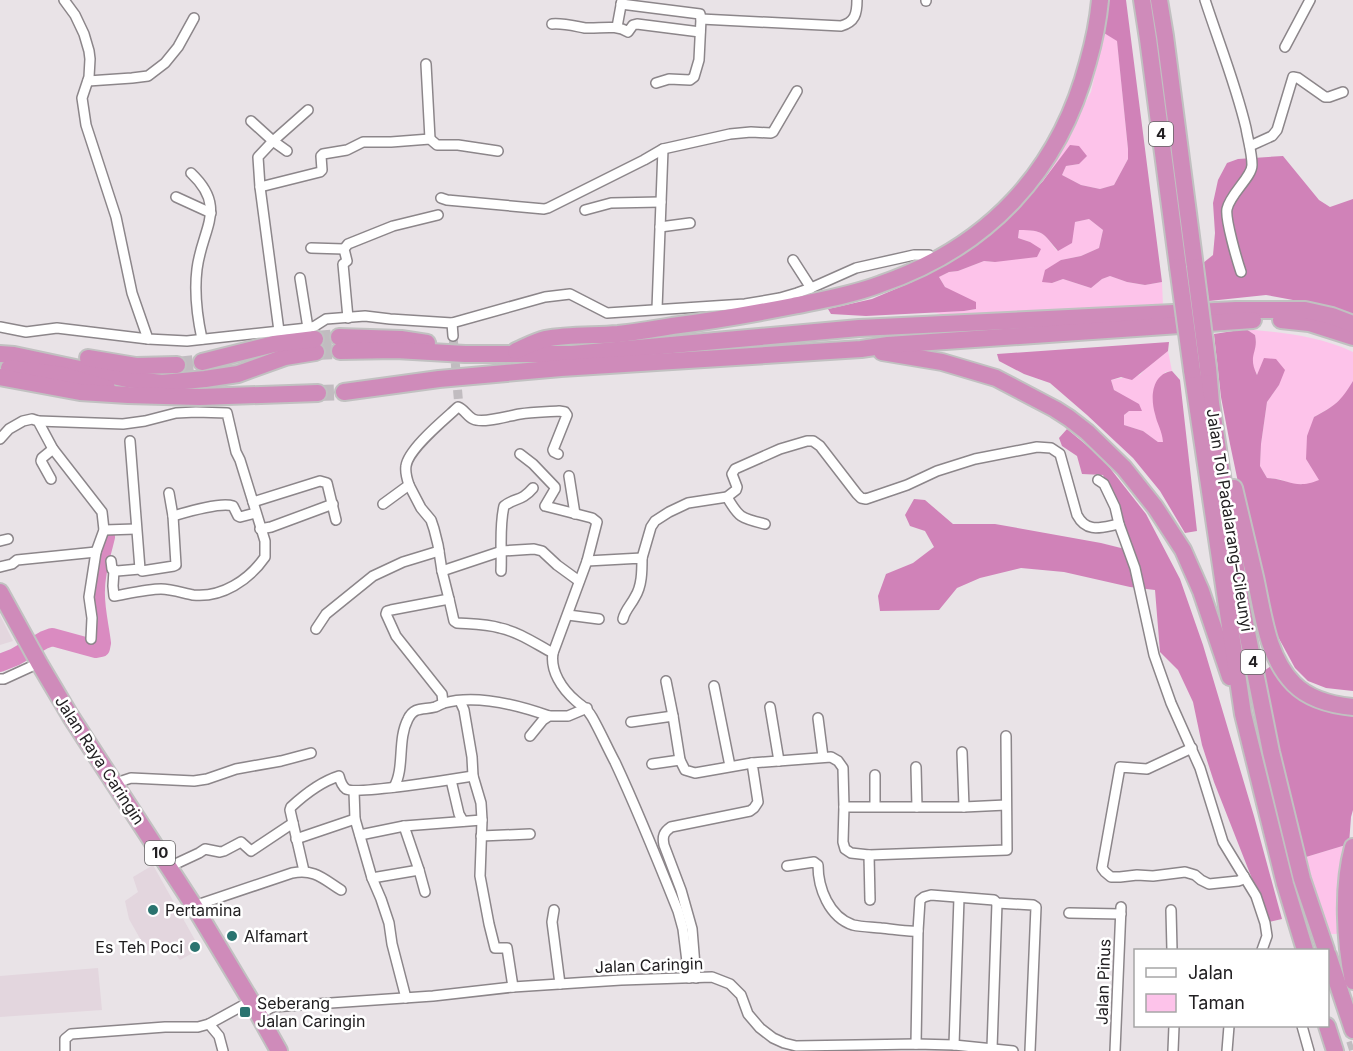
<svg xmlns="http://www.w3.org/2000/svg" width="1353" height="1051" font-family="Inter,sans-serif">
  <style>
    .built { fill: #e3d6de }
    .green { fill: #fdc3ea }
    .forest { fill: #d082b8 }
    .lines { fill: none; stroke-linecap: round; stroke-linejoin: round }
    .river { stroke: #da8bc1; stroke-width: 18 }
    .street-tunnel { stroke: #c1bcc0; stroke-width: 9; stroke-dasharray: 9 4.5; stroke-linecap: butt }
    .highway-tunnel { stroke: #c1bcc0; stroke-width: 16; stroke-dasharray: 16 8; stroke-linecap: butt }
    .street-casing { stroke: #8c868a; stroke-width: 12 }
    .highway-casing { stroke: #c1c1c1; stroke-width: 20 }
    .street { stroke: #fff; stroke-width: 9 }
    .highway { stroke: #cf8bba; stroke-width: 16 }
    .highway-bridge-casing { stroke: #c1c1c1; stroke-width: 20; stroke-linecap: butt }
    .highway-bridge { stroke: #cf8bba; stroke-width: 16 }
    .poi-dot { fill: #2a736f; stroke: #fff; stroke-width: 2 }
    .labels { text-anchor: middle; stroke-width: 5; stroke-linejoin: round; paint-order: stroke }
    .shield { fill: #fff; stroke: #646364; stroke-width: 1.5 }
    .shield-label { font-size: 15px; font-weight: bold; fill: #222022 }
    .street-label { font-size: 16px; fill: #222022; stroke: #fff }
    .poi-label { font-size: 16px; fill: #222022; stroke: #fff; text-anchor: start }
  </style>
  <rect width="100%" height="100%" fill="#e9e3e7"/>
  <g class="built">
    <path d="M0 615 13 641 0 645Z"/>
    <path d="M153 865 200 949 180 960 171 948 147 951 129 919 125 901 138 892 133 877Z"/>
    <path d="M98 968 102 1010 0 1017V976Z"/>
  </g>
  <g class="green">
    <path d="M1104 33 1117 40 1128 149V159L1114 185 1100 189 1081 185 1062 175 1066 166 1079 164V146L1043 181 1091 92Z"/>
    <path d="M1089 219 1103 230 1099 248 1081 256 1061 260 1052 283 1063 279 1091 288 1102 279 1110 276 1127 282 1145 285 1162 282 1163 306 953 318 934 312 964 311 976 309 945 287 939 277 949 272 958 271 984 261 995 262 1030 242 1018 238 1019 230C1043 230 1043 232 1057 251L1075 222Z"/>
    <path d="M1246 329C1283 333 1319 336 1353 352V381L1343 397 1333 406 1314 417 1306 459 1320 480 1309 484 1296 485 1279 479 1267 478 1260 466 1261 444 1267 402 1279 385C1264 379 1249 375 1252 355 1254 345 1257 347 1255 335Z"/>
    <path d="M1168 351 1172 371 1165 372 1155 415 1162 431 1163 442H1158L1143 431 1124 425V415L1129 411H1141L1125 397 1114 390 1111 380 1140 375 1145 369Z"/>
    <path d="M1349 844 1340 934H1328L1306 857Z"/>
  </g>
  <g class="forest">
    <path d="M1108 0H1126L1162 282 1145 285 1127 282 1110 276 1102 279 1091 288 1063 279 1052 283 1042 282 1045 270 1061 260 1081 256 1099 248 1103 230 1089 219 1075 222 1072 243 1058 251C1043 233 1044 230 1019 230L1018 238 1030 242 1041 249 1037 257 995 262 984 261 958 271 949 272 939 277 945 287 976 302V309L964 311 866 316 831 314 828 309 872 299 912 282 970 247 1011 215 1043 181 1070 145 1079 146 1087 156 1079 164 1066 166 1062 175 1081 185 1100 189 1114 185 1128 159V149L1117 41 1104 33V23Z"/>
    <path d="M1283 156 1319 200 1330 207 1353 199V317L1320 305 1266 295 1209 301 1203 263 1213 255 1215 233 1213 203 1218 180 1227 163 1238 159Z"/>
    <path d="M1246 329 1255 335C1259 352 1247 355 1257 375L1264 358 1276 359 1285 370 1279 385 1267 402 1261 444 1260 466 1267 478C1291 479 1294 490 1319 480L1306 459 1307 436 1314 417C1335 406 1341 401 1353 381V691L1326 688 1308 681 1295 668 1276 633 1265 600 1243 506 1230 444 1221 397 1214 334Z"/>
    <path d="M1169 342 1168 351 1132 380 1121 377 1111 380 1114 390 1139 404 1142 411H1129L1124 415V425L1143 431 1158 442H1163C1162 430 1157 424 1155 414 1150 397 1152 374 1172 371L1180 380 1197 531 1185 533 1160 491 1133 458 1087 415 1050 383 1024 374 999 361 997 354Z"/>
    <path d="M1067 429 1102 458 1146 514 1180 579 1203 645 1254 816 1282 919 1269 922 1214 782 1202 745 1193 702 1178 670 1160 652 1155 590 1130 587 1064 572 1021 568 980 578 957 588 939 610 880 611 878 596 886 574 913 563 934 547 925 531 910 526 905 515 914 499 925 500 953 524H995L1101 543 1133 551 1103 475 1082 474 1077 456 1062 446 1059 438Z"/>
    <path d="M1271 666 1287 684 1353 713V810L1351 817 1349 844 1306 857 1261 673Z"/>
  </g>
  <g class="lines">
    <path class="river" d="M0 663 15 657 44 640 52 637 96 649 101 648 102 643C100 626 95 607 96 590 96 572 102 554 106 537"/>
    <g class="street-tunnel">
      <path d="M453 336 459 407"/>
      <path d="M1335 1051 1353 1045"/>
    </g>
    <g class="highway-tunnel">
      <path d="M315 339 339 337"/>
      <path d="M316 352 340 351"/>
      <path d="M177 365 202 362"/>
      <path d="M318 393 344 392"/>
    </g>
    <g class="street-casing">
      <g id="street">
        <path d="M64 0 75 15 84 34 89 51 90 59 89 77 82 98 86 125 116 217 132 293 148 339"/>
        <path d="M1205 0C1219 43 1236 85 1246 128 1248 140 1252 153 1252 165 1252 177 1230 194 1227 209 1225 219 1237 260 1241 272"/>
        <path d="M926 1V0"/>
        <path d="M621 4 700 14 701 19 699 60 694 77 690 80 669 79 656 83"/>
        <path d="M701 19 841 26C855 22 857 14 857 0"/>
        <path d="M552 24C563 23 574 26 585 28 600 29 616 24 628 32L633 25 637 24 700 32"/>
        <path d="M617 27 622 0"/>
        <path d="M1285 47 1310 0"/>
        <path d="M426 64 430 139"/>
        <path d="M88 81 132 78 148 76 165 63 178 47 194 18"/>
        <path d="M251 121 273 141 287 151"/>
        <path d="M1250 146 1272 136 1277 130 1293 77 1298 78 1325 97H1329L1343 92"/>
        <path d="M191 173C228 208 202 228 197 269 194 293 197 316 202 339"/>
        <path d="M260 187 320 172 322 170 321 156 323 154 347 150 363 142H391L430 139 437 145H458L498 151"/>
        <path d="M176 197 211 213"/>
        <path d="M441 198 447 200 544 209 548 208 644 160 663 149 730 134 751 132 771 133 773 132 797 91"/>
        <path d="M585 210 611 203 661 202"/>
        <path d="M660 227 690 223"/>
        <path d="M311 248 344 249"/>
        <path d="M793 260 811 288"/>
        <path d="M300 278 308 328"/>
        <path d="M657 309 663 149"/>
        <path d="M348 318 343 264 347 261 344 249 348 244 393 226 438 215"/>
        <path d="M452 323 453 336"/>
        <path d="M0 327 26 332 57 328 148 339 187 341 308 328 315 326 326 319 365 316 390 319 452 323 545 297 570 294 607 313 745 304 780 298 797 293 811 288 856 268 914 255H929"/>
        <path d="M279 331 260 187 258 157 273 141 308 110"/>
        <path d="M38 421 123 424 145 421 176 413 196 412 227 413 236 452 240 460 253 502 320 481 327 483 336 520"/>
        <path d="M0 439 9 429 23 421 32 419 38 421 53 449 102 512 104 530 96 552 89 597 92 618 91 639"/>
        <path d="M130 441 140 569"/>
        <path d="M520 454 533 464 555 487V489L545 506 592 518 597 522 587 561 553 653C550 671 562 689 576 701 584 708 586 707 592 717 600 731 607 747 615 762 638 811 658 861 678 911L683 929 689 978"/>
        <path d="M569 476 575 514"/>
        <path d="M51 479 41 461 42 458 53 449"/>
        <path d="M1098 480 1104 484 1115 507 1119 524 1135 568 1154 655 1171 703 1200 768 1223 842 1256 896 1265 923 1267 936 1262 950"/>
        <path d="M409 485 421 508 431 520 434 529 438 545 442 571 449 599 391 610 387 611 386 614 396 636 442 694 443 703"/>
        <path d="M727 497C739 518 741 518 765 524"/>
        <path d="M383 504 409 485C407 479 405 472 406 466 408 449 445 419 458 407 464 409 467 416 473 419 483 424 508 416 520 414 533 412 546 412 559 411L565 412 567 415 553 450 554 452 558 454"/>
        <path d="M173 516C187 512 220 502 233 506L238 516 240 517 255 513"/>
        <path d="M260 529 271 527 333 504"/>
        <path d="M104 530 136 529"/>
        <path d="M0 541 8 539"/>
        <path d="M642 558 651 527 655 521 669 512 688 503 727 497 736 490 737 487 732 474 735 469 780 449 807 441H813L820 446 857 494 861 498 866 499 907 485 937 471 975 459 1037 447 1051 448 1060 454 1077 515C1087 534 1102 527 1119 524"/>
        <path d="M111 561 112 569 117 571 140 569 142 571 174 566 176 565 173 516 169 493"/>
        <path d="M587 561 642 558C642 571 642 586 635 597 631 605 625 610 623 619"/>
        <path d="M0 567 12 564 17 560 96 552"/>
        <path d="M114 570 113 586 114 596C126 594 148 589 161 589 171 589 183 593 193 595 222 598 249 580 265 557V541L253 502"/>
        <path d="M442 571 502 551 534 549 542 551 557 565 579 581"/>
        <path d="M501 571C502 549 499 528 504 506 516 497 521 502 533 488"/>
        <path d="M449 599 454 621 457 623C471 624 487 624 500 628 519 632 536 644 553 653"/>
        <path d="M568 615 599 619"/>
        <path d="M316 629 326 614 373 576 403 562 439 551"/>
        <path d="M0 679H4L39 663"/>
        <path d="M666 681 673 716"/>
        <path d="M714 686 730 766"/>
        <path d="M460 701 464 710 472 757 473 776 481 803 482 820 480 876 489 924 495 948H507L513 987"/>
        <path d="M770 707 779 761"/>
        <path d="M818 718 823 757"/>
        <path d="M631 722 673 716 680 760 685 770 695 773 752 763"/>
        <path d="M530 736 543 720 549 716H568L587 708"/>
        <path d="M1192 748 1147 769 1120 767 1102 868 1105 872 1111 877H1120L1137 875 1153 876 1185 872 1195 875 1201 880 1209 884 1238 881 1241 880 1244 876"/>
        <path d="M962 752 964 807"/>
        <path d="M652 764 680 760"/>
        <path d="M916 767 917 807"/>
        <path d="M875 775V806"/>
        <path d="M451 780 459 814 463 821"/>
        <path d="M116 786 122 781 131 778 194 781 207 779 236 769 281 761 311 753"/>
        <path d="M394 787C405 768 397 740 408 719 414 706 424 710 435 707 438 706 441 704 444 703 477 694 518 705 549 716"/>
        <path d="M354 791 355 819 372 878 381 899 389 923 392 944 406 998"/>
        <path d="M844 807 843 842 845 849 851 853 869 855 1007 850 1006 736"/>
        <path d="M404 826 419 870 425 892"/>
        <path d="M360 835 404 826 482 820"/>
        <path d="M481 836 530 834"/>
        <path d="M296 839 355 819"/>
        <path d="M869 855 870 900"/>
        <path d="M787 866 814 862 818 865C818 888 829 917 853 925 862 927 872 927 881 928 893 929 906 932 918 931L916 1044"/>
        <path d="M169 867 199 853 205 849 220 852 224 851 241 842 251 851 293 823"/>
        <path d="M304 871 290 810 291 807C305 794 320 782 339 776 340 780 342 786 346 789 355 795 455 779 473 776"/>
        <path d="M372 878 419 870"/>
        <path d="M194 906 292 873C315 869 322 878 341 890"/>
        <path d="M554 910 552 922 560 984"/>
        <path d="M1171 910 1172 950"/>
        <path d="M1069 913 1121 914"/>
        <path d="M918 931 920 900 924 897 931 895 994 900 997 903 1033 905 1036 907 1030 1051"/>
        <path d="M696 978 692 929 681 890 664 845C662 836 664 832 671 827L750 811 754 808 758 802 752 763 831 757 838 761 843 768 844 807H964L1006 805"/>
        <path d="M258 1015 272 1007 433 996 513 987 621 980 712 977 730 984 741 995 748 1014 760 1028 773 1038 784 1043 796 1046 916 1044 954 1045 1013 1051"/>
        <path d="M209 1024 219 1036 223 1051"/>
        <path d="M1302 1026 1309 1051"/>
        <path d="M954 1045 959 898"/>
        <path d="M992 1048 997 903"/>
        <path d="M65 1051V1039L71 1034 165 1027H198L209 1024 251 1001"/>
        <path d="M1115 1051 1121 907"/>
        <path d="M1173 1051 1174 1026"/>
        <path d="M1227 1051 1229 1026"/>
      </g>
    </g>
    <g class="highway-casing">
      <g id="highway">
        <path d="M1142 0 1148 39 1178 267"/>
        <path d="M1159 0 1165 36 1195 267"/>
        <path d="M1281 320 1309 323 1353 337"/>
        <path d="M339 337 401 339 427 343"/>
        <path d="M340 351 396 350 465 354H572L859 328 1236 310H1305L1332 316 1353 324"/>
        <path d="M516 351C525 347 536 341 545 339 569 334 594 336 618 334 636 332 654 329 672 326 712 321 752 314 793 306 822 300 852 295 881 284 988 247 1059 172 1088 62 1094 41 1098 22 1100 0"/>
        <path d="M882 352 942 362 996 378 1055 409 1069 418 1087 432 1124 468 1155 507 1183 550 1201 591 1230 677"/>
        <path d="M0 354 14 355 127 379 162 383 205 379 238 374 285 357 316 352"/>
        <path d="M88 358 136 366 177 365"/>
        <path d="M202 362 274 344 315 339"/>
        <path d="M9 368 63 375 107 388"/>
        <path d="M1208 368 1211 403 1241 602 1271 752 1302 879 1326 950"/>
        <path d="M1192 370 1243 714 1285 884 1305 950"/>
        <path d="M0 377 80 392 128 395 200 397 318 393"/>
        <path d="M344 392 439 379 561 368 861 349 888 345 1253 320"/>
        <path d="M1234 488C1241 517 1248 547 1255 577 1263 613 1267 657 1294 684 1310 700 1332 705 1353 707"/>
        <path d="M0 592 39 663 71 717 194 906 251 1001 279 1051"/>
        <path d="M1353 847C1342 887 1345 941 1353 981"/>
        <path d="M1328 955 1353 1030"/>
        <path d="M1327 1026 1335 1051"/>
      </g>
    </g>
    <use href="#street" class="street"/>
    <use href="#highway" class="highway"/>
    <g class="highway-bridge-casing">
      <g id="highway-bridge">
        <path d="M1178 267 1192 370"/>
        <path d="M1195 267 1208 368"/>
      </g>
    </g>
    <use href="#highway-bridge" class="highway-bridge"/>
  </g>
  <g class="poi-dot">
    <circle cx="153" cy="910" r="6"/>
    <circle cx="232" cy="936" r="6"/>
    <circle cx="195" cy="947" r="6"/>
    <rect x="239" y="1006" width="12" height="12" rx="3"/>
  </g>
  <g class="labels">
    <g class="shield">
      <rect x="1149" y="122" width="24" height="24" rx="4.5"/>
      <rect x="1241" y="650" width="24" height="24" rx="4.5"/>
      <rect x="145" y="841" width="30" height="24" rx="4.5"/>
    </g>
    <g class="shield-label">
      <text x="1161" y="139">4</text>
      <text x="1253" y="667">4</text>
      <text x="160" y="858">10</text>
    </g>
    <g class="street-label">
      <text transform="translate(1230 520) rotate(81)" y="6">Jalan Tol Padalarang–Cileunyi</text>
      <text transform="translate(100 760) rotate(57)" y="6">Jalan Raya Caringin</text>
      <text transform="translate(649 965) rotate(-2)" y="6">Jalan Caringin</text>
      <text transform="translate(1103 982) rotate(-88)" y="6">Jalan Pinus</text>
    </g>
    <g class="poi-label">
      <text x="165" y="916">Pertamina</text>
      <text x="244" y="942">Alfamart</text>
      <text x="183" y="953" text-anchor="end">Es Teh Poci</text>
      <text x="257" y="1009">Seberang<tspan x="257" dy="18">Jalan Caringin</tspan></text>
    </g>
  </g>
  <rect x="1134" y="949" width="195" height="78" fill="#ffffff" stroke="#a7a6a7" stroke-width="1.5"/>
  <rect x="1146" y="968" width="30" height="9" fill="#ffffff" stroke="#a7a6a7" stroke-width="1.5"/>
  <text x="1188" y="979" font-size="18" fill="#222022">Jalan</text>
  <rect x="1146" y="994" width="30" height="18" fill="#fdc3ea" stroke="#a7a6a7" stroke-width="1.5"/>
  <text x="1188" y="1009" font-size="18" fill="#222022">Taman</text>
</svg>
